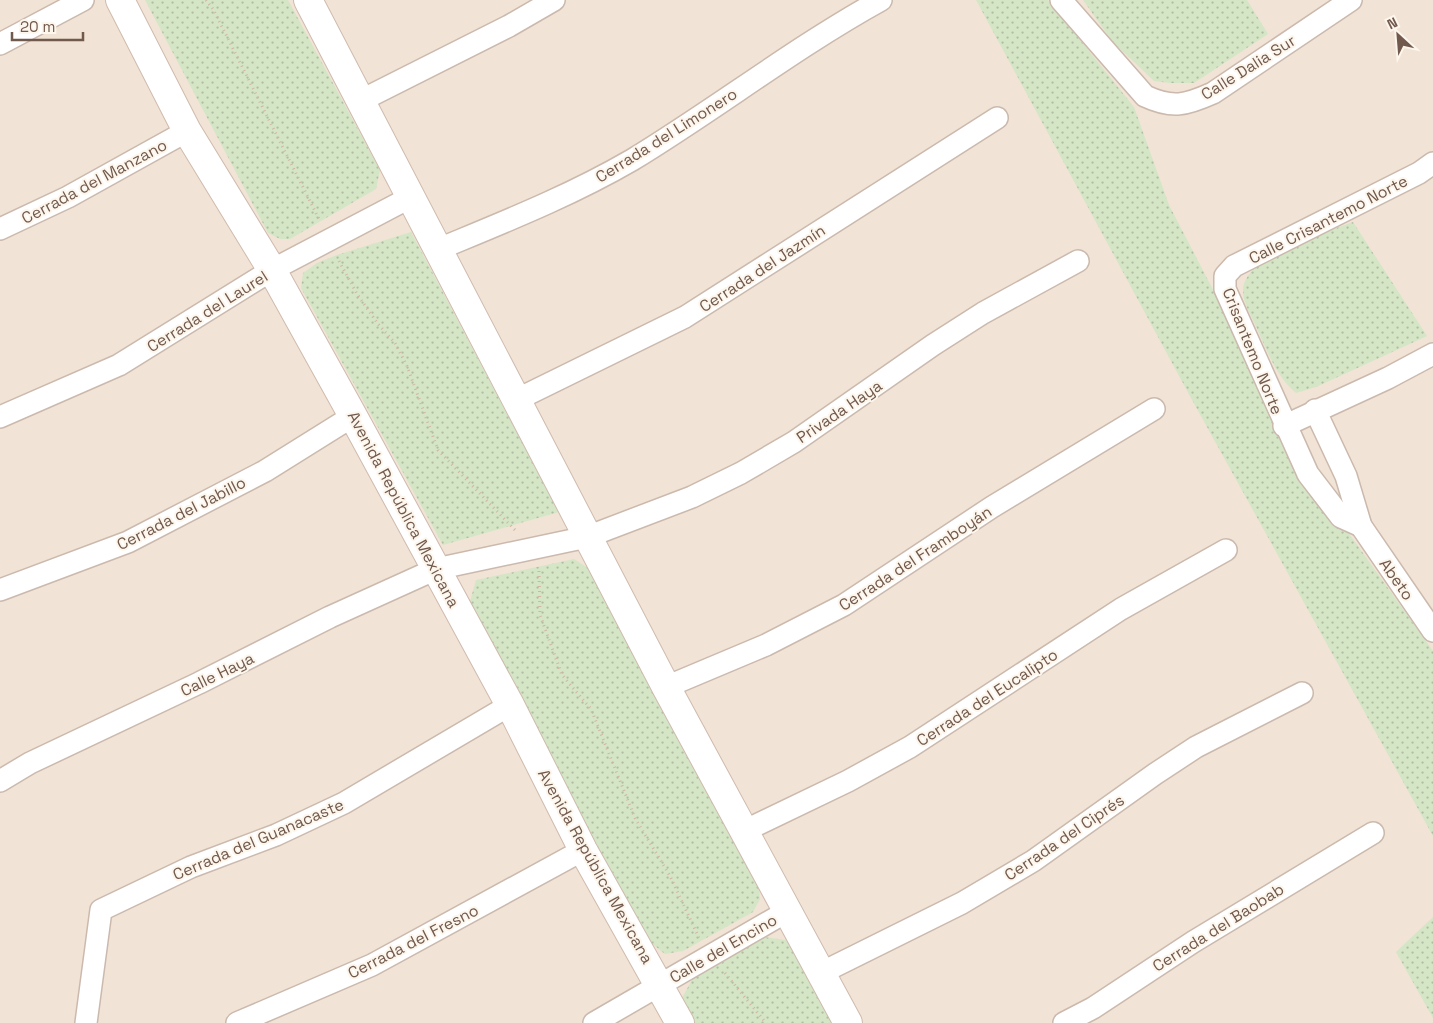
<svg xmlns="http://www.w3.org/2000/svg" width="1433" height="1023" font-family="'Space Grotesk',sans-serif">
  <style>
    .residential { fill: #f1e3d5 }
    .park { fill: url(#park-dots) }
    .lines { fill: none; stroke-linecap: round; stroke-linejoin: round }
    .street-casing { stroke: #cbb9ad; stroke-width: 24 }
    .secondary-casing { stroke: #cfbbae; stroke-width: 30 }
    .path { stroke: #d2b4a4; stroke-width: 3; stroke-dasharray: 1 4; stroke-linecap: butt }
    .street { stroke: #fff; stroke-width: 21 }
    .secondary { stroke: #fff; stroke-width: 28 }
    .labels { text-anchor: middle; stroke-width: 4; stroke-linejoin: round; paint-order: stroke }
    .street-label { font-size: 16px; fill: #71594d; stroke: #fdf6ec }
  </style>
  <defs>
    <pattern id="park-dots" width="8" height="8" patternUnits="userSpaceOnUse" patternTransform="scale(1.25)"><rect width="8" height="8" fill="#d4e6c6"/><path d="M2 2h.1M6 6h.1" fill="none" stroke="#b0bda3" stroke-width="1.8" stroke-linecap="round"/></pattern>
  </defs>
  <rect width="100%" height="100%" fill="#faf2e6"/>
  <rect class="residential" x="0" y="0" width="1433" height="1023"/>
  <g class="park">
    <path d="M145 0H288L380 170 376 189 290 239H280L268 233Z"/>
    <path d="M976 0H1048L1134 107 1169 205 1315 486 1433 651V836L1191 398Z"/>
    <path d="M1083 0H1247L1268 34 1194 83H1170L1154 81 1112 41Z"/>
    <path d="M1353 222 1427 336 1316 387 1296 393C1277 377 1268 353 1258 331 1254 320 1243 304 1243 292 1242 255 1325 233 1353 222Z"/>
    <path d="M411 232 559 512 443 545 301 288 303 273 317 263 337 255Z"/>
    <path d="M574 559 594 572 758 877 760 899 753 912 683 951 665 954 646 939 469 605 476 580Z"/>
    <path d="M1433 917V1018L1396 952Z"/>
    <path d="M764 937 786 940 798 952 836 1023H691L682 998 693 978Z"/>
  </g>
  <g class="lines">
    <g class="street-casing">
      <g id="street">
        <path d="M1061 0 1145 96C1173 109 1186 105 1213 93L1351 0"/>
        <path d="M0 44 83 0"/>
        <path d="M360 101 509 26 554 0"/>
        <path d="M0 229 68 197 187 131"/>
        <path d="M439 249C504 222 570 196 632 160 716 109 794 48 881 0"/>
        <path d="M516 400 685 317 997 118"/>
        <path d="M1315 410 1346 476 1361 526 1433 631"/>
        <path d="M0 417 119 365 272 270 411 197"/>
        <path d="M1284 426 1388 378 1433 354"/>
        <path d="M1361 526 1341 517 1308 474 1225 289V276L1234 266 1419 173 1433 163"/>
        <path d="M0 590 128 542 265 471 353 416"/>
        <path d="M666 687 766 645 844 605 992 507 1154 409"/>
        <path d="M0 781 30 763 199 683 330 617 436 569 587 537 692 497 741 473 794 442 933 345 983 313 1078 261"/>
        <path d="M742 832 848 781 910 747 1121 609 1226 550"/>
        <path d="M821 973 962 903 1033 861 1155 774 1196 747 1302 693"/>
        <path d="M86 1023 101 910 191 867 276 835 344 803 510 705"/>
        <path d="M237 1023 372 965 583 850"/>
        <path d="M594 1023 786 912"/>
        <path d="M1064 1023 1093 1008 1193 942 1373 833"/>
      </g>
    </g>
    <g class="secondary-casing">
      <g id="secondary">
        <path d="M120 0 187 131 272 270 353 416 510 705 583 850 680 1023"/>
        <path d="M308 0 666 687 848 1023"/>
      </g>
    </g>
    <g class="path">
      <path d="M206 0 213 9 319 219"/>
      <path d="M339 261 357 294 378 324 395 343 407 366 438 450 515 530"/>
      <path d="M539 571 540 615 562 675 591 709 635 818 670 876 699 938"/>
      <path d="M725 973 766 1023"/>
    </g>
    <use href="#street" class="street"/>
    <use href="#secondary" class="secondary"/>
  </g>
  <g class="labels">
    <g class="street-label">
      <text transform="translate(1248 67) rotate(-32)" y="6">Calle Dalia Sur</text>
      <text transform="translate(666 135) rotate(-32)" y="6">Cerrada del Limonero</text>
      <text transform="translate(94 181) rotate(-28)" y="6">Cerrada del Manzano</text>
      <text transform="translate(1328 219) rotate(-27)" y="6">Calle Crisantemo Norte</text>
      <text transform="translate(762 268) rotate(-33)" y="6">Cerrada del Jazmín</text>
      <text transform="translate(207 311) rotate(-32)" y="6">Cerrada del Laurel</text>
      <text transform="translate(1253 351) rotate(68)" y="6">Crisantemo Norte</text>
      <text transform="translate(839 411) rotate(-34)" y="6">Privada Haya</text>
      <text transform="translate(404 509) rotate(62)" y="6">Avenida República Mexicana</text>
      <text transform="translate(181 513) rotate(-27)" y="6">Cerrada del Jabillo</text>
      <text transform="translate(915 558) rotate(-33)" y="6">Cerrada del Framboyán</text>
      <text transform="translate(1397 579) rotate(55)" y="6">Abeto</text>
      <text transform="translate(217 674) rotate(-26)" y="6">Calle Haya</text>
      <text transform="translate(987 697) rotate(-33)" y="6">Cerrada del Eucalipto</text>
      <text transform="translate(1064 837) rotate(-34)" y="6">Cerrada del Ciprés</text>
      <text transform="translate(258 839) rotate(-23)" y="6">Cerrada del Guanacaste</text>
      <text transform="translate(596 866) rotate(61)" y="6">Avenida República Mexicana</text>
      <text transform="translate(1218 927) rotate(-32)" y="6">Cerrada del Baobab</text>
      <text transform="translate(413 941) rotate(-27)" y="6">Cerrada del Fresno</text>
      <text transform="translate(723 948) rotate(-30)" y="6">Calle del Encino</text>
    </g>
  </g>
  <g transform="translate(1398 35) rotate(334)" stroke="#fdf6ec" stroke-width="4" paint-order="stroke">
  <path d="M0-4L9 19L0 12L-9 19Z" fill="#71594d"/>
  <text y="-8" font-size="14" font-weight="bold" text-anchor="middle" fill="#71594d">N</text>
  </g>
  <path d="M12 32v8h71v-8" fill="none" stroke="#71594d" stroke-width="2.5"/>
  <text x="20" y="32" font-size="15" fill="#71594d" stroke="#fdf6ec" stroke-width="4" paint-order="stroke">20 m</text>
</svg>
